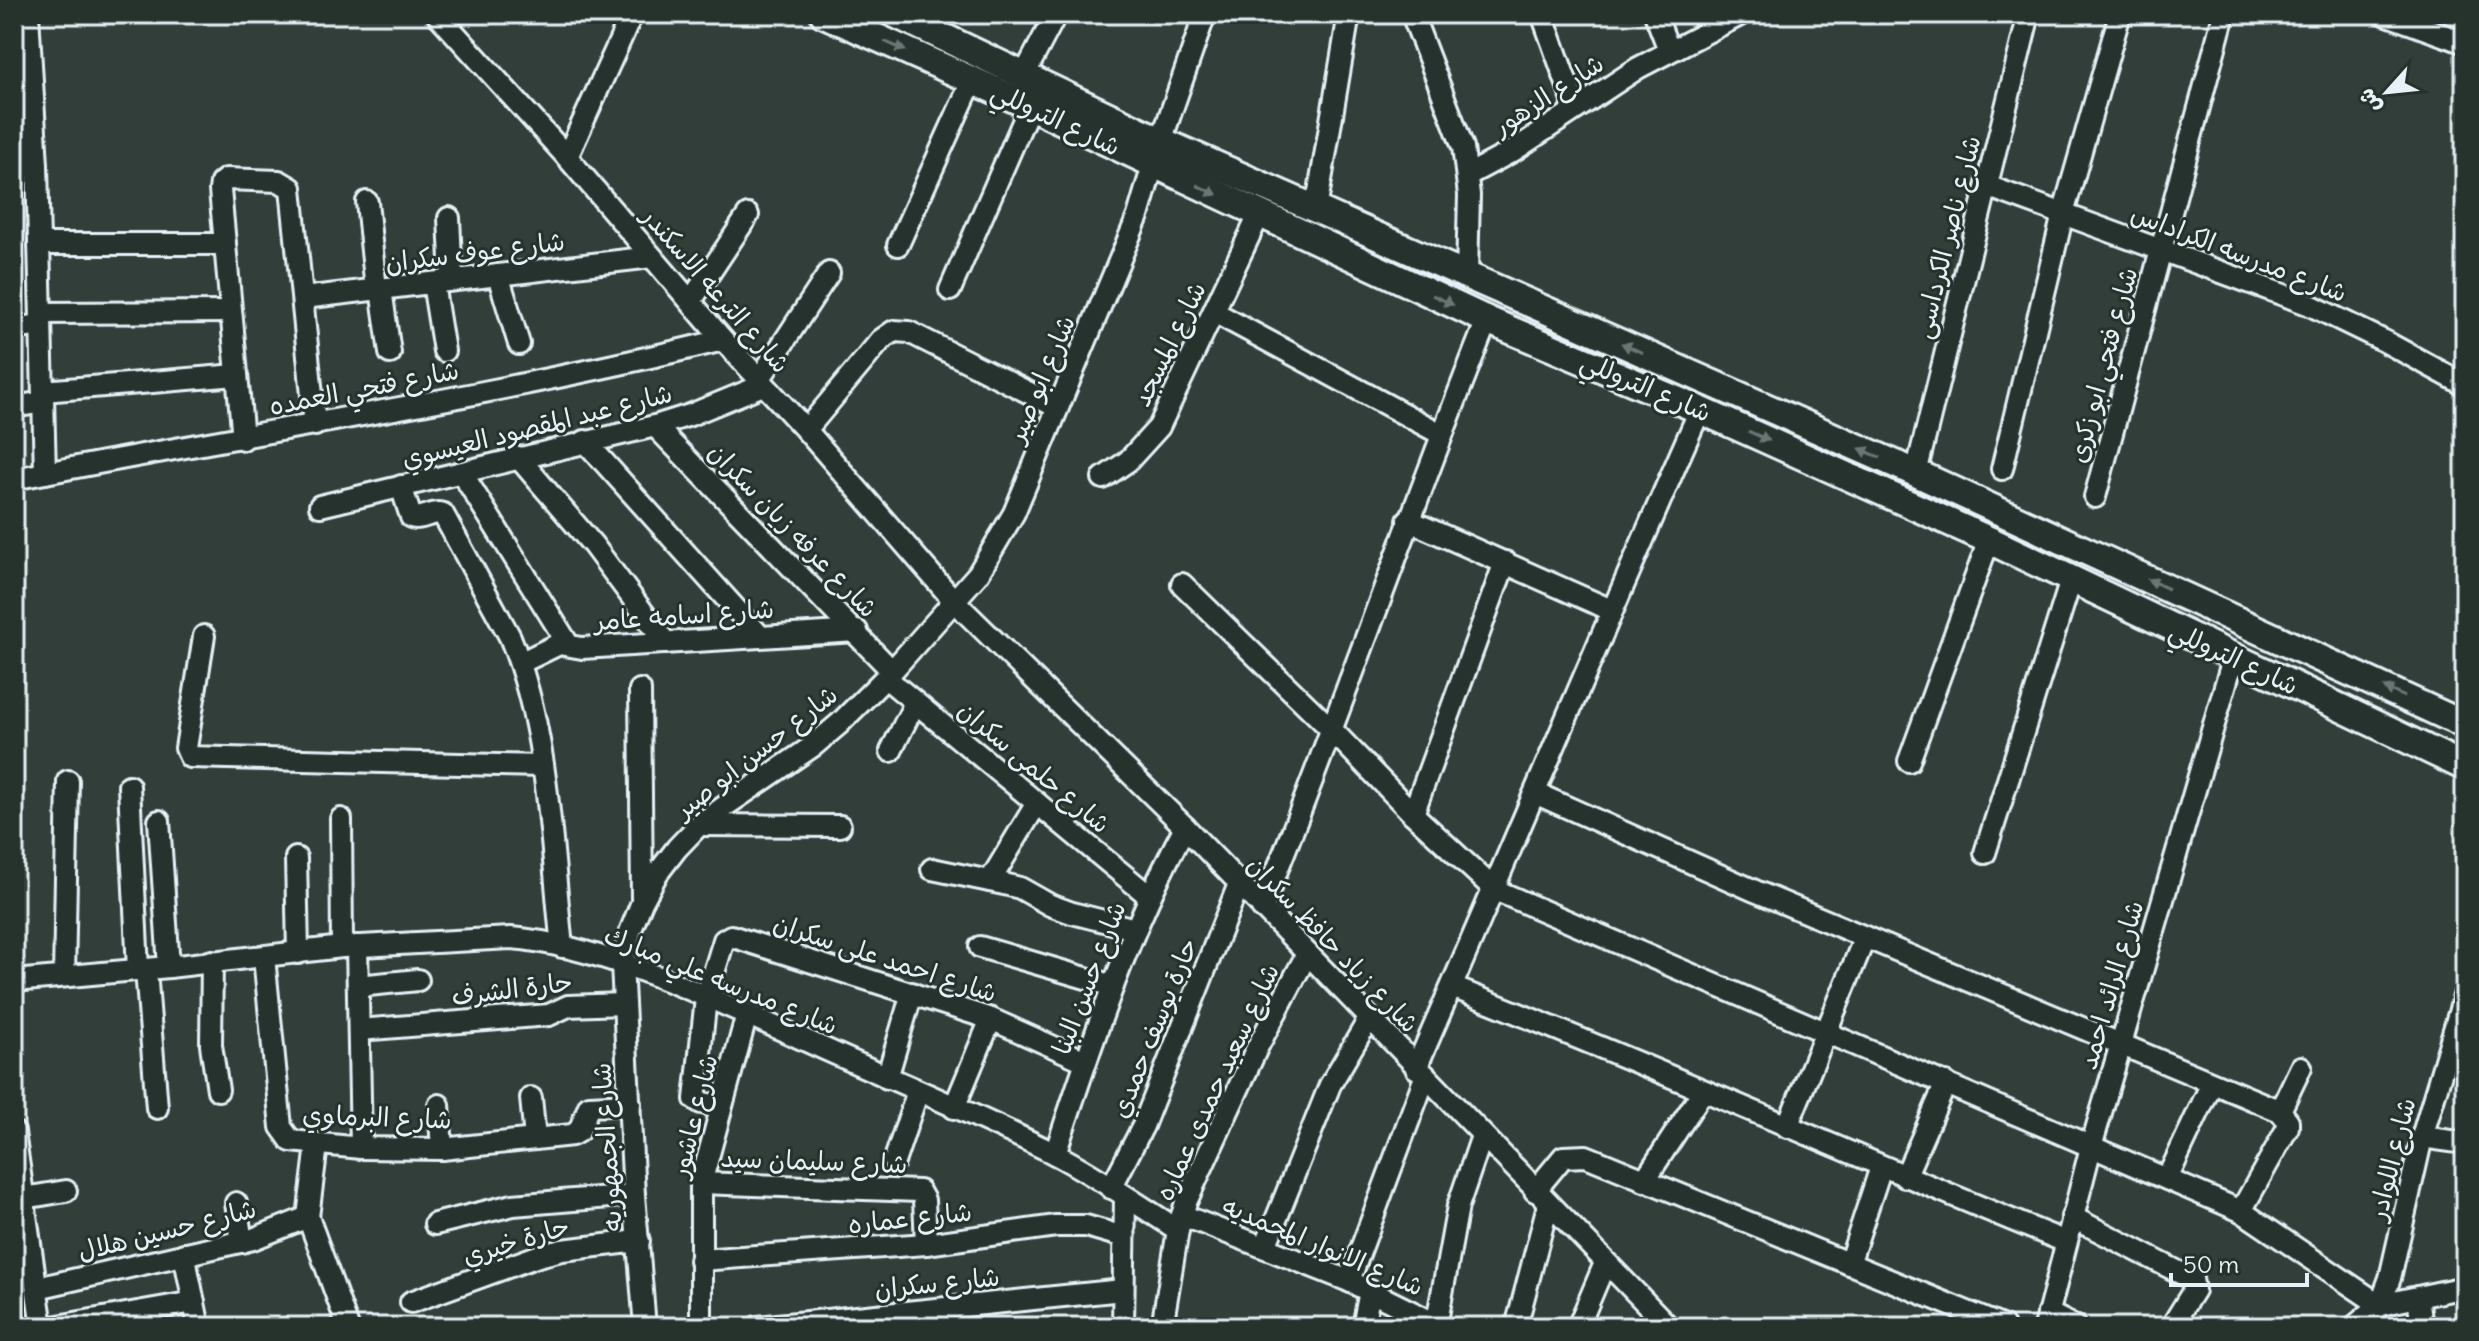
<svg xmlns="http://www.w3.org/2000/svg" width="2479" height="1341" font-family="Delius,'Playpen Sans Arabic',sans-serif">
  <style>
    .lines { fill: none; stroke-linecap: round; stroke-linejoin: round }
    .minor-casing { stroke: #e8f1f8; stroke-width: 26 }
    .tertiary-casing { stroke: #e8f1f8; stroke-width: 32 }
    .minor { stroke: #26332d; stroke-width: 20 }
    .tertiary { stroke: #26332d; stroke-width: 26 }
    .oneway { fill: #6a7674 }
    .labels { text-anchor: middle; stroke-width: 6; stroke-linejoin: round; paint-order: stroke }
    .street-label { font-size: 26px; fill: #e8f1f8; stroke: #26332d }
  </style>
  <rect width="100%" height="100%" fill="#323e39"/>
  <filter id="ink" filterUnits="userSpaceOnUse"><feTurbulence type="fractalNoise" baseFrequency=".0125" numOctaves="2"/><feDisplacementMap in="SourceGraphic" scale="16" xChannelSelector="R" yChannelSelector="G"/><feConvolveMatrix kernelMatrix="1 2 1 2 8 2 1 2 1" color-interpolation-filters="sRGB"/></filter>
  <g filter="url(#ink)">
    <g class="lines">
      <g class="minor-casing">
        <g id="minor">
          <path d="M28 14 37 165 45 473"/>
          <path d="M437 14 567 157 723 340 806 430 955 602 1185 827 1669 1327"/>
          <path d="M1412 14 1463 147 1469 195 1467 275"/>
          <path d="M1542 14 1576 109"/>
          <path d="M1655 14 1669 50"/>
          <path d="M2385 14 2465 43"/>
          <path d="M1024 75 1056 14"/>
          <path d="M1161 141 1205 14"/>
          <path d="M567 157 632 14"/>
          <path d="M14 165H37"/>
          <path d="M1468 175 1513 151 1638 68 1742 14"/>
          <path d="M1987 186 2308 304 2384 341 2465 385"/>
          <path d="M367 202 376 290"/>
          <path d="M1316 210 1349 14"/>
          <path d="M449 218 452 280"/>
          <path d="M39 244H225"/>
          <path d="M898 245 972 81"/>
          <path d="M498 275 519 344"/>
          <path d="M433 283 444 351"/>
          <path d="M381 289 390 353"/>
          <path d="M950 290 1030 106"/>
          <path d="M303 298 652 257"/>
          <path d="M691 301 748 215"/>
          <path d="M1214 312 1441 434"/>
          <path d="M41 313 231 312"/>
          <path d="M14 329 41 325"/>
          <path d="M759 380 829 273"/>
          <path d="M43 391 237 375"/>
          <path d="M14 407 43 402"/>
          <path d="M655 426 892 671"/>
          <path d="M806 430 881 340 894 331 909 332 1057 407"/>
          <path d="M243 439 220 190 221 183 226 179 279 181 291 188 315 425"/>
          <path d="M585 441 760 636"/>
          <path d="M518 457 593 545 666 643"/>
          <path d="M2002 469 2063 214 2120 14"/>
          <path d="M462 473 568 644"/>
          <path d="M1916 473 2029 14"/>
          <path d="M1103 478 1128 461 1159 427 1259 215"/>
          <path d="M14 479C251 433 489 397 723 340"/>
          <path d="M401 486 411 517C422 521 432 510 443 514L510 637C549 732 551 845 562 947"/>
          <path d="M2095 497 2224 14"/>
          <path d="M320 506 655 426 690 415 763 385"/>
          <path d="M1408 520 1611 610"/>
          <path d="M1182 584 1332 730 1413 814 1495 890 2241 1211 2380 1305 2465 1287"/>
          <path d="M204 636 186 748 190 757 542 766"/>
          <path d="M520 663 559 644 582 648 857 631"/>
          <path d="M886 678 1149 896"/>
          <path d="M640 690 642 898"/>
          <path d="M891 751 915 703"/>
          <path d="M1909 761 1989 540"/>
          <path d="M129 786 138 970"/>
          <path d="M1535 793 1755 891 2280 1111 2288 1121V1127L2241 1211"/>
          <path d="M1413 814 1505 562"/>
          <path d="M341 819 342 947"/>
          <path d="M159 821 169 967"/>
          <path d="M699 825 840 826"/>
          <path d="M1985 853 2071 580"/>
          <path d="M296 858 298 953"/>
          <path d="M932 869 1004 884 1020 888 1050 905 1072 913 1135 929"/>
          <path d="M990 881 1037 803"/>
          <path d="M1262 908C1341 713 1409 515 1487 320"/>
          <path d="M357 946 361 1148"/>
          <path d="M980 947 1113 986"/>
          <path d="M264 957 281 1127 291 1141 361 1148 442 1149 572 1135 579 1131 589 1106 630 1104"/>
          <path d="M212 961 211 1045 218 1090"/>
          <path d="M146 970 157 1108"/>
          <path d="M64 976 68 781"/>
          <path d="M14 981 169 967 342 947 511 938C602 945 714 1000 798 1037 883 1076 970 1111 1053 1153 1096 1175 1137 1204 1178 1230"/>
          <path d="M358 986 418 980"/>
          <path d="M1452 987C1658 1068 1860 1159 2066 1242"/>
          <path d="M359 1030 549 1015 568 1006 623 1004"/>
          <path d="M1416 1068C1512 849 1603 628 1700 410"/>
          <path d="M887 1078 912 993"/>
          <path d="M531 1098 535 1139"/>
          <path d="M439 1105 442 1149"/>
          <path d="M721 1106 701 1103 695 1099 706 998 724 940 731 936 991 1019 1085 1061"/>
          <path d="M954 1108 991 1019"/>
          <path d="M2280 1111 2301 1067"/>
          <path d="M1787 1127 1865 937"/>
          <path d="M14 1132 42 1327"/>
          <path d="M2422 1137 2465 1143"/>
          <path d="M317 1145 308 1217 348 1327"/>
          <path d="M1055 1154C1092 1042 1128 931 1185 827"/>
          <path d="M894 1162 918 1091"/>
          <path d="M1905 1177 1946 1083"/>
          <path d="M2167 1179 2212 1083"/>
          <path d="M1644 1181 1703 1091"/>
          <path d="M701 1183 919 1191 924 1200 926 1244"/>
          <path d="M1111 1188 1143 1126 1239 884"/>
          <path d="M1535 1191 1563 1157 1586 1156 2004 1327"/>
          <path d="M24 1198 66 1191"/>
          <path d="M236 1203 242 1242"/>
          <path d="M1182 1215 1349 1281 1442 1327"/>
          <path d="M2072 1217 2192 1279 2194 1290 2171 1327"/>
          <path d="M435 1224 513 1205 634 1195"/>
          <path d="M1265 1247 1330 1085 1369 1019"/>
          <path d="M184 1254 199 1327"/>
          <path d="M700 1260 926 1244 1056 1226H1086L1124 1237"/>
          <path d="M1849 1264 1881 1167"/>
          <path d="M1349 1281 1425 1077"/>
          <path d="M37 1288 253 1239 308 1217"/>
          <path d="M2418 1297 2422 1327"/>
          <path d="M411 1302 538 1256 562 1250 639 1241"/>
          <path d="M2048 1313 2076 1327"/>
          <path d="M52 1327 194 1302"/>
          <path d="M645 1327 634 1195 622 964 630 932 642 902 657 874 677 848 699 825 725 806 813 746 839 724 892 671 978 574 1014 513 1138 216 1153 165"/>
          <path d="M701 1327V1183L747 1014"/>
          <path d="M757 1327 1123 1290"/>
          <path d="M1123 1327 1125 1197"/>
          <path d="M1162 1327 1178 1230 1186 1202 1257 1048 1307 954"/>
          <path d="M1363 1327 1370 1291"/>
          <path d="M1436 1327 1458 1206 1482 1136"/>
          <path d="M1516 1327 1548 1205"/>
          <path d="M1578 1327 1605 1263"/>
          <path d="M2045 1327 2091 1147 2233 659"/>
          <path d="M2354 1327 2380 1305 2390 1278 2422 1137 2465 993"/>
        </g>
      </g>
      <g class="tertiary-casing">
        <g id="tertiary">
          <path d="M824 14 1030 106 1487 320 1700 410 1989 540 2465 767"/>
          <path d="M895 14 1161 141 1916 473 2465 725"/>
        </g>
      </g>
      <use href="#minor" class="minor"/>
      <use href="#tertiary" class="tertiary"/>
    </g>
    <defs><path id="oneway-solid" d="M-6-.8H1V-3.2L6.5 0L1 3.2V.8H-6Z" transform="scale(2)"/></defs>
    <g class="oneway">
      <use href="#oneway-solid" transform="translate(895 46) rotate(24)"/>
      <use href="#oneway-solid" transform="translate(1207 190) rotate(25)"/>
      <use href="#oneway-solid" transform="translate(1443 300) rotate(25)"/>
      <use href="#oneway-solid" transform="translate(1632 348) rotate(-156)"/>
      <use href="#oneway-solid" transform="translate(1759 436) rotate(24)"/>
      <use href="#oneway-solid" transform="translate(1870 453) rotate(-156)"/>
      <use href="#oneway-solid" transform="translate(2158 584) rotate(-155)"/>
      <use href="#oneway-solid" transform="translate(2394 692) rotate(-155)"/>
    </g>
  </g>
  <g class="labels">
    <g class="street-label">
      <text transform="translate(1548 95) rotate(-33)" y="9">شارع الزهور</text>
      <text transform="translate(1056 119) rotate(25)" y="9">شارع التروللي</text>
      <text transform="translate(1947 237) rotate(-76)" y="9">شارع ناصر الكرداسى</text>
      <text transform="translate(475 252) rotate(-7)" y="9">شارع عوف سكران</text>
      <text transform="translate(2239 253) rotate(21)" y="9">شارع مدرسه الكراداس</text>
      <text transform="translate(716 290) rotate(49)" y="9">شارع الترعه الاسكندر</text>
      <text transform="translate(1169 344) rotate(-64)" y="9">شارع المسجد</text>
      <text transform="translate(2103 365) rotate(-75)" y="9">شارع فتحي ابو زكرى</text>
      <text transform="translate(1041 379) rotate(-67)" y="9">شارع ابو صير</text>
      <text transform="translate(1646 387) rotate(23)" y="9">شارع التروللي</text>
      <text transform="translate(364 388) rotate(-11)" y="9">شارع فتحي العمده</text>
      <text transform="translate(537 426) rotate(-14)" y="9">شارع عبد المقصود العيسوي</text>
      <text transform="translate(793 530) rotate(46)" y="9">شارع عرفه زيان سكران</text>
      <text transform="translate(684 615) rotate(-4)" y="9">شارع اسامه عامر</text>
      <text transform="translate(2234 658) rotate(25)" y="9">شارع التروللي</text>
      <text transform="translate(756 752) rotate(-38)" y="9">شارع حسن ابو صير</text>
      <text transform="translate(1034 767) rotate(40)" y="9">شارع حلمى سكران</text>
      <text transform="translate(1333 944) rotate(46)" y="9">شارع زياد حافظ سكران</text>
      <text transform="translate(885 958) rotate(18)" y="9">شارع احمد على سكران</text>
      <text transform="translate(1089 978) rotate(-69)" y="9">شارع حسن البنا</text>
      <text transform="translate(721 980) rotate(22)" y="9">شارع مدرسه علي مبارك</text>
      <text transform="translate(2111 985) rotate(-74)" y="9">شارع الرائد احمد</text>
      <text transform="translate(512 989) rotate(-7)" y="9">حارة الشرف</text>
      <text transform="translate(1154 1028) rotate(-68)" y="9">حارة يوسف حمدي</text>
      <text transform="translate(1217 1082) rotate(-65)" y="9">شارع سعيد حمدى عماره</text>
      <text transform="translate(694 1116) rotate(-76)" y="9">شارع عاشور</text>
      <text transform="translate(377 1117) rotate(2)" y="9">شارع البرماوي</text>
      <text transform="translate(607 1147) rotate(-94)" y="9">شارع الجمهوريه</text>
      <text transform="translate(2392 1159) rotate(-76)" y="9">شارع اللوادر</text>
      <text transform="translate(814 1161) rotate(2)" y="9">شارع سليمان سيد</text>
      <text transform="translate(910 1218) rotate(-6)" y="9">شارع عماره</text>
      <text transform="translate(167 1230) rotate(-14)" y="9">شارع حسين هلال</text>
      <text transform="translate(516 1241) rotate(-17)" y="9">حارة خيري</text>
      <text transform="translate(1323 1246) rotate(23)" y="9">شارع الانوار المحمديه</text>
      <text transform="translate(937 1283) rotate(-6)" y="9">شارع سكران</text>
    </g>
  </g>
  <rect width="2479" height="1341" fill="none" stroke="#26332d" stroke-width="48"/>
  <rect x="24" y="24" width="2431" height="1293" fill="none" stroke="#e8f1f8" stroke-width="3" filter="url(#ink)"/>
  <g transform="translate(2387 92) rotate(243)" stroke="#26332d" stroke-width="6" paint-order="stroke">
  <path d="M0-6L14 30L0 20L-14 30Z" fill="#e8f1f8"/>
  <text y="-12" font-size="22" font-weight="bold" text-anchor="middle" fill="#e8f1f8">ش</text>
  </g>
  <path d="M2171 1273v12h136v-12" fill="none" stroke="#e8f1f8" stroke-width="4"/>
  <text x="2183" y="1273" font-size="24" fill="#e8f1f8" stroke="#26332d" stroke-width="6" paint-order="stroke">50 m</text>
</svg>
